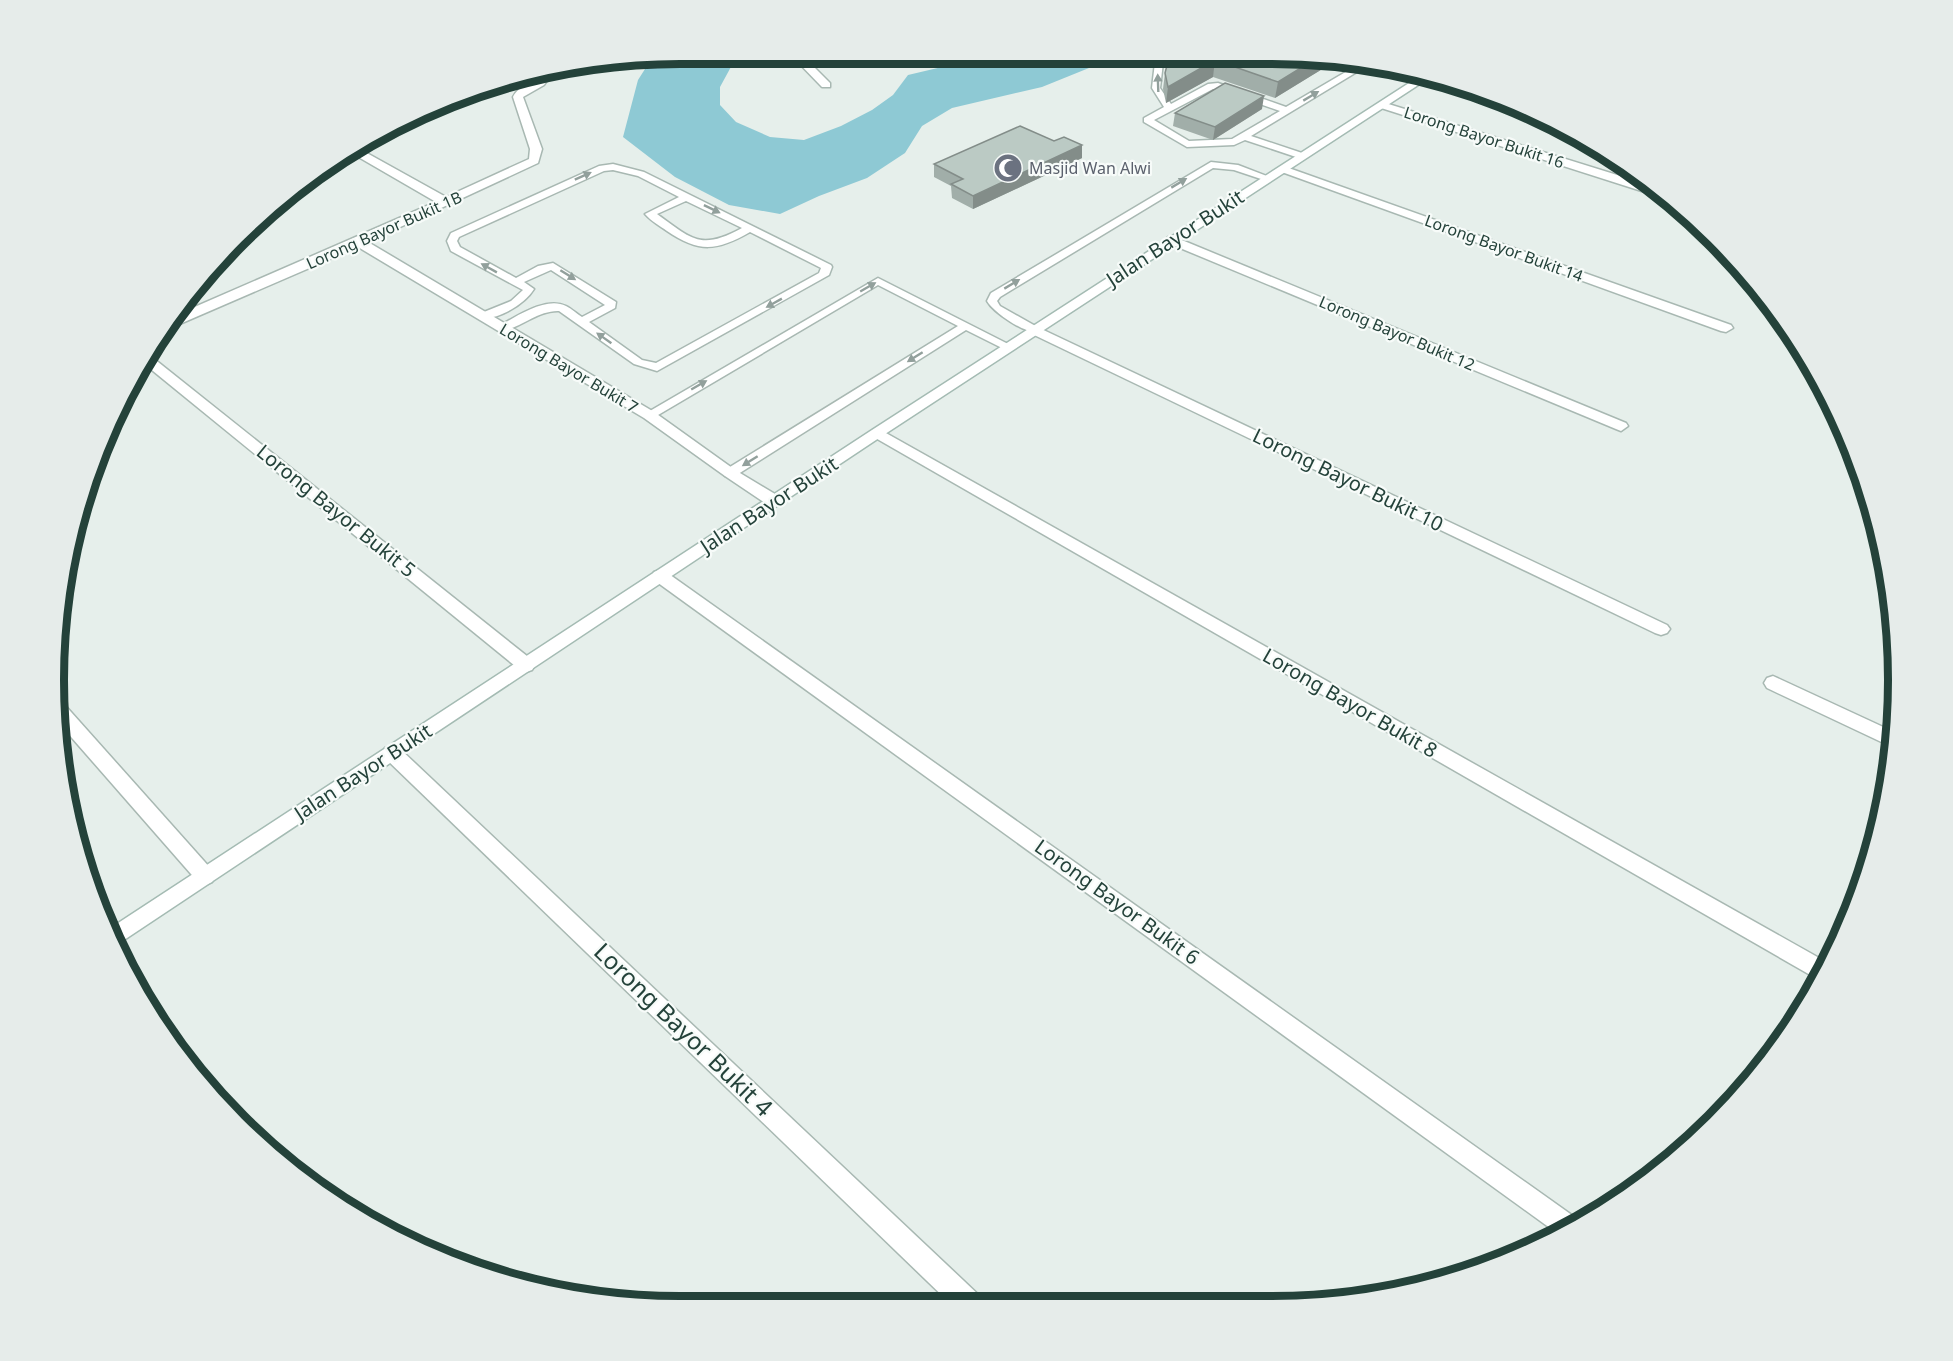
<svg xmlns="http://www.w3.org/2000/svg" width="1953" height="1361" font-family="'Noto Sans',sans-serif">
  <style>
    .water { fill: #8ec9d4 }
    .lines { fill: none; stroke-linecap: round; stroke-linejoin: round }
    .lane-casing { stroke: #a8b8b2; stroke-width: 3 }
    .street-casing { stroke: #a8b8b2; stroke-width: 3 }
    .secondary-casing { stroke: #a4bbb3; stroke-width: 3 }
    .lane { fill: #fff; fill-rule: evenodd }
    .street { fill: #fff; fill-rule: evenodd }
    .secondary { fill: #fff; fill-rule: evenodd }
    .wall { fill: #a1aea9 }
    .shaded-wall { fill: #838d89 }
    .building { fill: #bbcac4; stroke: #838d89; stroke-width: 1.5 }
    .oneway { fill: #92a09c }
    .labels { text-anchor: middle; stroke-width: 4.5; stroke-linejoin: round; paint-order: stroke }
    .far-street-label { font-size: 16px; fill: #24423a; stroke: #f7fbf9 }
    .far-worship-label { font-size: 16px; fill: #5b616d; stroke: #f7fbf9; text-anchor: start }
    .street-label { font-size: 20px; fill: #24423a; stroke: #f7fbf9 }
    .near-street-label { font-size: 24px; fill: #24423a; stroke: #f7fbf9 }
    .rim { fill: none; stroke: #24423a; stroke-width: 8 }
  </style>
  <rect width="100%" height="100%" fill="#e6efeb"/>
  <path class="water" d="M681 54H738L720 87V105L736 122 770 137 804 140 841 126 872 110 893 95 908 75 997 54H1103L1089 68 1042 87 952 108 922 126 905 153 867 178 819 196 780 214 729 205 675 177 623 137 638 80 652 58Z"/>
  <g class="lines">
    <g class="lane-casing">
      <g id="lane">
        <path d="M1156 54H1164L1160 88 1171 104 1208 84 1218 83 1286 107 1361 63 1370 64 1251 136 1305 154V158L1302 159 1245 140 1234 145 1187 147 1144 122V118L1164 107 1152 88ZM1213 89H1217L1280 111 1232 139 1189 141 1154 120Z"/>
        <path d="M1211 162 1238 165 1272 178 1267 181 1234 170 1213 168 1000 297 997 301 1000 306 1039 328V332C1026 335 993 312 987 301L991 293Z"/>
        <path d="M613 164 644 172 831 265 832 267 829 275 657 371 634 364 559 311C536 310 515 333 499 330V326C516 317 546 296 566 306 572 309 577 314 582 317L605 305 551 270 524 282 534 289C525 304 497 321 479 318V314L511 301 523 290 451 251 447 241 451 233 599 166ZM613 170 638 176 679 197 645 214C651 221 660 226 667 231 699 253 717 251 750 232L821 268 819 273 656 363 642 360 589 322 615 308 616 302 553 263 538 266 516 278 460 247 457 241 459 237 604 171ZM686 201 742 228C700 251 692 239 657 214Z"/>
        <path d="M878 278 1014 347 1008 350 1004 349 966 330 735 476H725L724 473 725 470 958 326 878 285 653 418 649 419 643 415Z"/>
      </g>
    </g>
    <g class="street-casing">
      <g id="street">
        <path d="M790 54H801L830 83V87H822Z"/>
        <path d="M554 71 544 85 523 97 542 149 538 163 368 242 654 412 735 470 780 497 782 501 780 505H768L725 476 644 418 358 247 175 326H167L174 316 436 202 348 151 356 147 446 197 529 159 530 149 513 97C518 86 534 83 543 72Z"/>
        <path d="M1382 102 1646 184 1658 194H1651L1378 107 1377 105Z"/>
        <path d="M1283 166 1731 325 1733 328 1726 332 1721 331 1279 171 1277 169Z"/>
        <path d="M1172 236 1626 423 1628 426 1621 431 1616 429 1168 243 1166 240 1168 237Z"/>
        <path d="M1035 326 1667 625 1670 629 1667 633 1661 635 1655 633 1030 333 1028 330Z"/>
        <path d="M148 354 532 660 535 665 532 670 526 672 520 670 142 362Z"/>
        <path d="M877 428 1828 963 1819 980 872 436 870 433Z"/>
        <path d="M660 570 666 572 1583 1223 1561 1236 654 580 652 576 654 572Z"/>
        <path d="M1773 676 1894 732 1892 747 1767 688 1764 683 1767 678Z"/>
        <path d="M56 701 63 703 212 870 215 876 212 882 205 885 198 882 58 722Z"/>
        <path d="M392 746 399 748 982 1298 986 1307H954L385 758 383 753 385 748Z"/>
      </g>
    </g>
    <g class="secondary-casing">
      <path id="secondary" d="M1423 74 1432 76 882 436 115 946 109 929 872 430Z"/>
    </g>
    <use href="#lane" class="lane"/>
    <use href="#street" class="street"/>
    <use href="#secondary" class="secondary"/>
  </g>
  <g class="wall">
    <path d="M1170 54 1337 60 1275 98 1213 77 1166 103 1163 89 1165 73Z"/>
    <path d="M1262 109 1213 140 1173 126 1175 113Z"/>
    <path d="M1054 141 1082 145V158L973 209 952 198 951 186 934 177V164Z"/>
  </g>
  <g class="shaded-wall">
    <path d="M1317 58 1337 60 1275 98 1278 82Z"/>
    <path d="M1215 60 1213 77 1166 103 1168 87Z"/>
    <path d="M1264 96 1262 109 1213 140 1215 127Z"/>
    <path d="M1082 145V158L973 209V196Z"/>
  </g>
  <g class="building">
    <path d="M1170 54H1273L1317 58 1278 82 1215 60 1168 87 1165 73Z"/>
    <path d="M1225 83 1264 96 1215 127 1175 113Z"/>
    <path d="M1020 126 1054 141 1064 137 1082 145 973 196 951 184 963 179 934 164Z"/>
  </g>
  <defs><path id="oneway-solid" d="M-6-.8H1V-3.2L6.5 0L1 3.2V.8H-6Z" transform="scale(1.5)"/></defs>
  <g class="oneway">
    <use href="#oneway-solid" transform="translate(1158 83) rotate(-92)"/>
    <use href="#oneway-solid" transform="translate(1311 96) rotate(-31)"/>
    <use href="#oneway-solid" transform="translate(583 176) rotate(-24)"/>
    <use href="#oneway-solid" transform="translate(1179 183) rotate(-31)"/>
    <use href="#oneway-solid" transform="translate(712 209) rotate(26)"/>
    <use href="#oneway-solid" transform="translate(489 268) rotate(-151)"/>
    <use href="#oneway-solid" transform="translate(568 275) rotate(32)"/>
    <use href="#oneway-solid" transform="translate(1012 284) rotate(-31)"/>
    <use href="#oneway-solid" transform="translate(868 287) rotate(-30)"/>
    <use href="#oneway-solid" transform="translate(774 303) rotate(151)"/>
    <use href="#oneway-solid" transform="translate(604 338) rotate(-145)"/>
    <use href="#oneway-solid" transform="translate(915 357) rotate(148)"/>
    <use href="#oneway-solid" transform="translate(699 385) rotate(-30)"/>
    <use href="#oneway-solid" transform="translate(750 461) rotate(148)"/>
  </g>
  <defs>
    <g id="mosque-disc" transform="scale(1.5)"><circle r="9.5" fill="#6b7280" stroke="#f7fbf9"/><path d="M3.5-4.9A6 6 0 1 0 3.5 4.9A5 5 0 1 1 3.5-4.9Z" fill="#fff"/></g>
  </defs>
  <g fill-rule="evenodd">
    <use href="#mosque-disc" x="1008" y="168"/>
  </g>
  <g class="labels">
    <g class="far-street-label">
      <text transform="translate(1484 137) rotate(18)" y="6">Lorong Bayor Bukit 16</text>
      <text transform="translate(384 230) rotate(-24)" y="6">Lorong Bayor Bukit 1B</text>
      <text transform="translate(1504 248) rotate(20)" y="6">Lorong Bayor Bukit 14</text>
      <text transform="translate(1397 333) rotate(23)" y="6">Lorong Bayor Bukit 12</text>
      <text transform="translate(569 368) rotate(31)" y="6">Lorong Bayor Bukit 7</text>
    </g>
    <g class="far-worship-label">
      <text x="1029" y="174">Masjid Wan Alwi</text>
    </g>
    <g class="street-label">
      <text transform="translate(1175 238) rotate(-33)" y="7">Jalan Bayor Bukit</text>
      <text transform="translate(1348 480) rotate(26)" y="7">Lorong Bayor Bukit 10</text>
      <text transform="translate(769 505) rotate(-33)" y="7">Jalan Bayor Bukit</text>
      <text transform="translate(336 511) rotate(39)" y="7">Lorong Bayor Bukit 5</text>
      <text transform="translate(1350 703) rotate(30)" y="7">Lorong Bayor Bukit 8</text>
      <text transform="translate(363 772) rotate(-33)" y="7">Jalan Bayor Bukit</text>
      <text transform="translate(1117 902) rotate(36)" y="7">Lorong Bayor Bukit 6</text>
    </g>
    <g class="near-street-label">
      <text transform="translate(683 1030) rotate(44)" y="8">Lorong Bayor Bukit 4</text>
    </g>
  </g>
  <path d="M0 0H1953V1361H0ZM680 64H1272A616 616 0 0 1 1888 680V680A616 616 0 0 1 1272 1296H680A616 616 0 0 1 64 680V680A616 616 0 0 1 680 64Z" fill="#e6ecea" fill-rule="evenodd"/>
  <path class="rim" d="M680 64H1272A616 616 0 0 1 1888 680V680A616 616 0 0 1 1272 1296H680A616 616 0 0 1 64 680V680A616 616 0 0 1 680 64Z"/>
</svg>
